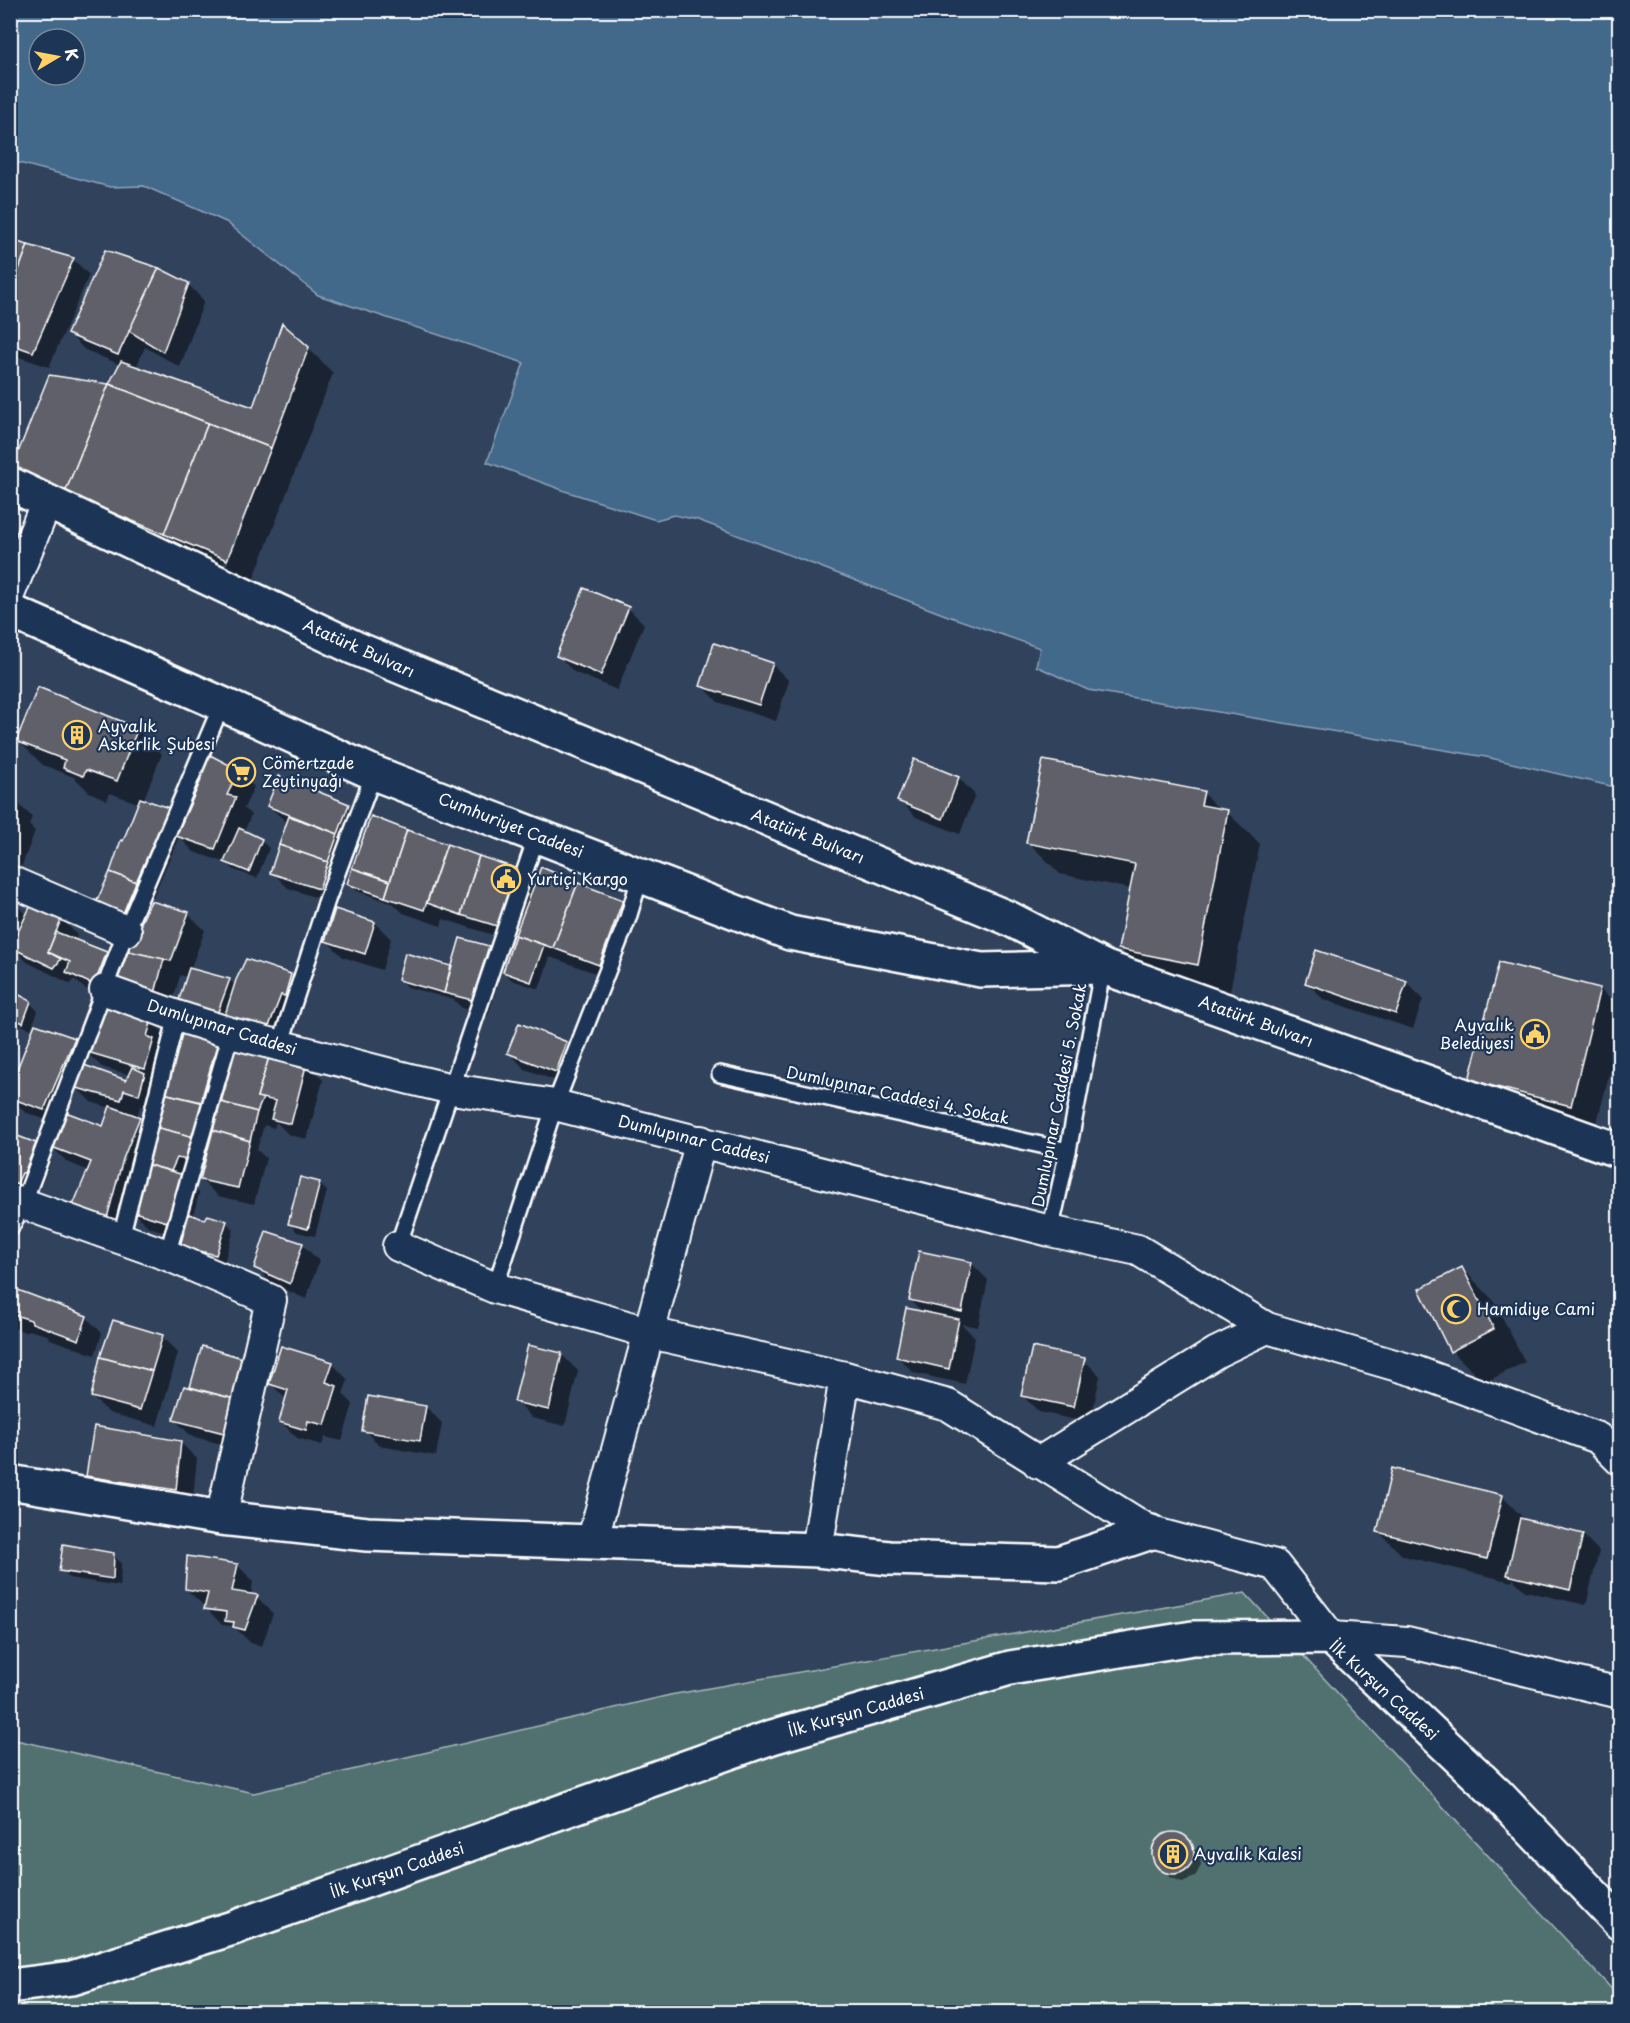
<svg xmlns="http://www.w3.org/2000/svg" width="1630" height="2023" font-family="'Playpen Sans',sans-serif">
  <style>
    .green { fill: #517171; stroke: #a8b8b8; stroke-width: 1.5 }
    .water { fill: #43688a; stroke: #8ea4b9; stroke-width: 1.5; fill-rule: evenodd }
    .shadow { fill: #0007; fill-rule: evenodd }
    .building { fill: #5f6069; stroke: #fff; stroke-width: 1.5 }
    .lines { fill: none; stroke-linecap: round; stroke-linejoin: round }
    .lane-casing { stroke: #fff; stroke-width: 20 }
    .street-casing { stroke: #fff; stroke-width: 34 }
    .secondary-casing { stroke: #fff; stroke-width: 38 }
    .primary-casing { stroke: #fff; stroke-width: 38 }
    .lane { stroke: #1d3557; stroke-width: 15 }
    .street { stroke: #1d3557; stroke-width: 30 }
    .secondary { stroke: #1d3557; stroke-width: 33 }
    .primary { stroke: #1d3557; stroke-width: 33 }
    .labels { text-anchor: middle; stroke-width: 4.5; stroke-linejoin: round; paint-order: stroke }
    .street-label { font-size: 16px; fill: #fff; stroke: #1d3557 }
    .poi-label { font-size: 16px; fill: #fff; stroke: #1d3557; text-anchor: start }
  </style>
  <rect width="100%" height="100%" fill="#31425c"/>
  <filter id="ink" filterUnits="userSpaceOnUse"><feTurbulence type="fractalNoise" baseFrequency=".0167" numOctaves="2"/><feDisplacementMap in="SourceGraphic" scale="12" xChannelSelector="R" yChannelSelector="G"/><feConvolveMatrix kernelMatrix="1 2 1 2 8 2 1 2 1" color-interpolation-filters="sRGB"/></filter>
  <g filter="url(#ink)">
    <path class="green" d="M1245 1593 1620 1998 1619 2012H11V1739L254 1793 670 1695Z"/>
    <path class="water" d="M10 11H1619V788L1486 757 1088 690 1036 666 1040 648 948 616 698 520 674 515 656 520 565 491 487 462 524 363 318 295 226 222 144 186 110 187 11 161ZM39 39H75V75H39Z"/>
    <g class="shadow">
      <path d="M10 241 73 259 89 275 49 367 10 354Z"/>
      <path d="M188 284 204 301 180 367 145 347 136 368 254 409 308 348 333 373 252 583 37 494 110 386 121 365 85 350 69 334ZM275 430H279L226 567 223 566Z"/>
      <path d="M628 608 644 624 617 690 574 672 558 656Z"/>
      <path d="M715 645 773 665 789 681 776 721 718 702 702 685Z"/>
      <path d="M137 729 162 754 143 801 168 809 183 824 202 782 199 779 238 771 254 787 244 808 251 815 244 832 261 841 269 848 257 878 234 870 227 863 194 852 179 837 153 897 142 893 130 923 105 913 124 843 140 804 110 793 107 800 89 792 74 777 43 765 18 741Z"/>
      <path d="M914 761 959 778 975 795 960 834 916 817 899 800Z"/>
      <path d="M279 778 348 806 365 822 335 904 288 888 272 872 288 823 268 806Z"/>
      <path d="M1203 793 1221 811 1227 812 1260 844 1229 996 1152 981 1119 948 1131 889 1060 874 1028 842Z"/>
      <path d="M10 796 32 817 29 825 35 831 19 873 10 869Z"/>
      <path d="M371 818 517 871 535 888 622 901 638 918 615 980 550 957 539 989 512 980 502 970 488 1016 462 1008 454 1000 407 987 399 979 450 967 452 970 488 948 506 966 515 942 443 919 441 926 403 913 394 904 357 891 349 883Z"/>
      <path d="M10 900 28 916 61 918 77 935 75 941 106 953 123 970 151 903 188 914 205 930 190 970 230 980 236 987 246 961 291 976 307 992 301 1012 297 1010 283 1049 232 1032 187 977 180 975 169 1016 111 1000 84 988 74 979 71 984 27 962 13 947 10 952Z"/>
      <path d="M375 923 391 939 382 970 343 957 327 941Z"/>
      <path d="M1406 982 1423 999 1413 1029 1323 999 1307 983Z"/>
      <path d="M1600 989 1620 1009V1032L1595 1130 1495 1104 1471 1080Z"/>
      <path d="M10 992 30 1003 38 1011 31 1029 10 1021Z"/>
      <path d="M151 1021 168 1037 161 1084 152 1082 161 1091 155 1110 140 1106 137 1117 155 1133 183 1035 306 1063 323 1080 307 1139 289 1135 276 1122 274 1128 264 1125 257 1150 266 1158 254 1204 218 1196 201 1180 209 1152 200 1150 195 1167 184 1165 180 1176 199 1193 193 1217 205 1221 208 1216 227 1223 234 1230 224 1262 190 1254 184 1238 149 1227 131 1210 120 1244 87 1231 89 1171 67 1162 51 1146 59 1125 25 1112 10 1098 74 1039 86 1051ZM90 1056 102 1067 130 1075 127 1081 85 1067ZM77 1088 91 1102 111 1108 104 1128 66 1114Z"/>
      <path d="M566 1043 583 1059 572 1087 525 1069 509 1053Z"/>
      <path d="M10 1135 35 1144 51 1161 40 1189 39 1188 30 1207 10 1198Z"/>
      <path d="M319 1184 327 1191 315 1236 297 1232 290 1224Z"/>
      <path d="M10 1215 21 1225 10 1251Z"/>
      <path d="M267 1233 303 1245 319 1261 306 1299 272 1284 256 1267Z"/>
      <path d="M972 1264 988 1280 978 1327 961 1324 975 1337 965 1384 914 1373 898 1357 924 1313 910 1300Z"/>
      <path d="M1462 1268 1494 1301 1525 1362 1484 1383 1452 1351Z"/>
      <path d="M10 1289 86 1317 102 1333 95 1355 50 1339 47 1335 28 1330 27 1333 10 1326Z"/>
      <path d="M162 1337 178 1353 157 1426 109 1413 92 1397Z"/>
      <path d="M203 1348 249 1361 244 1450 191 1436 175 1420 192 1389Z"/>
      <path d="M561 1354 578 1371 565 1426 532 1418 516 1401Z"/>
      <path d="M1084 1360 1100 1376 1090 1423 1039 1412 1023 1396Z"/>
      <path d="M332 1363 348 1380 343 1394 353 1404 342 1441 325 1437 322 1445 297 1438 281 1422 287 1400 270 1383Z"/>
      <path d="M426 1407 442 1423 436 1456 380 1446 364 1430Z"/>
      <path d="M181 1443 197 1459 192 1506 104 1492 88 1476Z"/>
      <path d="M1502 1496 1526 1521 1583 1535 1599 1551 1586 1605 1525 1591 1513 1579 1512 1582 1403 1556 1379 1532Z"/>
      <path d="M113 1555 121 1563 120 1586 69 1578 61 1570Z"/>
      <path d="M237 1565 253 1581 251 1596 257 1597 273 1613 262 1646 251 1643 233 1626 222 1625 206 1608 207 1606 203 1605 186 1589Z"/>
      <path d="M1175 1833 1181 1835 1199 1852 1201 1865 1195 1877 1182 1882 1169 1877 1160 1868 1156 1863 1153 1851 1159 1839 1163 1836Z"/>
    </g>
    <g class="building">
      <path d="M10 240 28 245 10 294Z"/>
      <path d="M28 245 74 258 33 352 10 344V294Z"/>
      <path d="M105 250 159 268 118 355 67 334Z"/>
      <path d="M159 268 189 283 163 352 129 331Z"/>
      <path d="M282 323 309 347 271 448 109 384 121 361 253 407Z"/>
      <path d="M49 375 109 384 65 493 11 470Z"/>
      <path d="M109 384 208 423 164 534 65 493Z"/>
      <path d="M208 423 271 448 227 560 164 534Z"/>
      <path d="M584 588 629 607 601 675 556 656Z"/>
      <path d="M714 643 773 663 759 705 700 686Z"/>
      <path d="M38 687 138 728 117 781 86 770 83 776 63 768 65 760 16 741Z"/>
      <path d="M210 755 239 770 227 795 236 797 215 849 176 836 201 780 197 779Z"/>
      <path d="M914 759 959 777 943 819 897 801Z"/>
      <path d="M1043 760 1204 791 1201 805 1228 810 1198 965 1118 949 1135 864 1026 843Z"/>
      <path d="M279 776 349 804 338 834 267 806Z"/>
      <path d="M140 798 169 808 136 882 110 872 121 840 123 841Z"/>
      <path d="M289 816 338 834 328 862 279 845Z"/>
      <path d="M371 816 407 830 390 881 352 868Z"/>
      <path d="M239 828 262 839 249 872 224 862Z"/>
      <path d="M407 830 447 844 424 910 385 897Z"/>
      <path d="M447 844 479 856 461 915 427 903Z"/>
      <path d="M279 845 328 862 319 889 270 873Z"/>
      <path d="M479 856 518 869 497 926 461 915Z"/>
      <path d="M541 867 578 883 553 948 515 935Z"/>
      <path d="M352 868 390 881 385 897 347 884Z"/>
      <path d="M110 872 136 882 122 916 95 905Z"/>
      <path d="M578 883 623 900 599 965 553 948Z"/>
      <path d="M151 901 189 912 171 961 128 951Z"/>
      <path d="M32 903 62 917 48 952 61 959 54 968 10 947 15 933 17 934Z"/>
      <path d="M335 909 375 922 365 954 325 941Z"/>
      <path d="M56 932 107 952 94 985 66 972 70 962 48 952Z"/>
      <path d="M515 935 544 945 531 982 503 972Z"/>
      <path d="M460 938 489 946 472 1000 444 993Z"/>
      <path d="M1316 950 1407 981 1396 1014 1305 983Z"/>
      <path d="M128 951 164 959 153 1001 114 990Z"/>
      <path d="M405 953 451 966 444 993 398 980Z"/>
      <path d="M246 959 291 974 285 996 281 995 266 1034 223 1021 236 980Z"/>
      <path d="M1499 962 1600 988 1571 1106 1469 1080Z"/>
      <path d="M189 968 230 979 216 1017 177 1006Z"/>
      <path d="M10 990 31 1001 23 1023 10 1017Z"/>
      <path d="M105 1005 152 1020 147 1036 154 1039 145 1069 84 1051Z"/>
      <path d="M519 1023 567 1042 556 1072 507 1053Z"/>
      <path d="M35 1024 75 1038 44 1110 10 1098V1087Z"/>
      <path d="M182 1033 218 1041 203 1094 202 1102 163 1093Z"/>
      <path d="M231 1045 270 1054 257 1097 263 1098 257 1112 221 1102 226 1085 222 1084Z"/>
      <path d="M270 1054 307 1062 291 1124 271 1119 276 1101 257 1097Z"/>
      <path d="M84 1065 126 1080 132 1067 145 1073 139 1095 124 1090 121 1100 73 1087Z"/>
      <path d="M163 1093 204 1103 194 1137 155 1127Z"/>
      <path d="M221 1102 257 1112 250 1141 213 1130Z"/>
      <path d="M110 1106 140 1117 123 1159 104 1229 69 1215 91 1162 49 1146 63 1111 103 1126Z"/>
      <path d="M155 1127 194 1137 188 1160 177 1158 171 1171 145 1164Z"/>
      <path d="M213 1130 250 1141 238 1188 200 1180Z"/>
      <path d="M10 1133 36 1143 24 1173H22L13 1192 10 1191Z"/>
      <path d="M145 1164 184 1175 170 1223 131 1211Z"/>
      <path d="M300 1177 320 1182 308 1229 288 1224Z"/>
      <path d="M189 1214 204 1219 208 1215 227 1221 216 1255 180 1246Z"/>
      <path d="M266 1231 303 1243 290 1284 254 1268Z"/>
      <path d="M919 1251 972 1262 962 1312 909 1300Z"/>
      <path d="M1462 1267 1494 1329 1450 1352 1419 1289Z"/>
      <path d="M10 1287 87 1316 79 1340 32 1323 31 1320 12 1314 10 1318Z"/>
      <path d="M906 1308 959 1319 949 1369 896 1357Z"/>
      <path d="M113 1320 163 1335 152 1371 100 1357Z"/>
      <path d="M528 1345 562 1353 549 1410 514 1402Z"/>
      <path d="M202 1346 249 1360 238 1400 190 1387Z"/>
      <path d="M281 1346 333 1362 326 1382 337 1386 325 1425 308 1421 306 1430 279 1422 288 1390 269 1384Z"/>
      <path d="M1032 1347 1085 1358 1074 1407 1021 1396Z"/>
      <path d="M100 1357 152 1371 140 1410 91 1397Z"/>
      <path d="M184 1386 238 1400 228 1434 173 1420Z"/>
      <path d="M368 1396 426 1406 420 1441 362 1431Z"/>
      <path d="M94 1426 181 1441 176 1490 86 1476Z"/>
      <path d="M1392 1468 1503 1495 1487 1559 1377 1532Z"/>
      <path d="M1520 1518 1583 1534 1570 1590 1507 1575Z"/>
      <path d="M63 1544 114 1553 113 1579 59 1571Z"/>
      <path d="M187 1556 238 1564 232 1591 258 1595 245 1630 233 1627 234 1622 225 1621 226 1612 204 1609 208 1593 185 1589Z"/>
      <circle cx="1173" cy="1853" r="21"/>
    </g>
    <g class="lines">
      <g class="lane-casing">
        <g id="lane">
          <path d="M280 1045 327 900 374 773"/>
          <path d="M720 1074 1068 1151"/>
          <path d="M10 1229 23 1204 126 931 222 704"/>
          <path d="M1050 1231 1068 1151 1103 967"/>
          <path d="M121 1237 177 1016"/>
          <path d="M398 1246 537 835"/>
          <path d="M167 1255 231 1033"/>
          <path d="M495 1288 555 1105 628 918 641 875"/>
        </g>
      </g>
      <g class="street-casing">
        <g id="street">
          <path d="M10 592 47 501"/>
          <path d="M10 881 126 931"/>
          <path d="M105 990 177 1016 231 1033 410 1079 452 1089 555 1105 1050 1231 1138 1250 1267 1328 1415 1371 1598 1438 1620 1460"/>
          <path d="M10 1199 167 1255 271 1300 221 1518"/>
          <path d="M398 1246 495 1288 650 1333 845 1377 948 1405 1151 1532 1275 1565 1331 1637 1407 1642 1620 1693"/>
          <path d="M1038 1463 1217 1352 1267 1328"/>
          <path d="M592 1542 701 1141"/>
          <path d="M817 1550 845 1377"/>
        </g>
      </g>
      <g class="secondary-casing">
        <g id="secondary">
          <path d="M10 611 222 704 374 773 790 933 981 970 1103 967"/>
          <path d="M10 1482 221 1518 367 1534 817 1550 889 1558 1059 1563 1151 1532"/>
          <path d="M10 1986 72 1978 233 1928 772 1737 1010 1668 1193 1638 1331 1637 1497 1794 1620 1923"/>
        </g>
      </g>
      <g class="primary-casing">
        <path id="primary" d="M10 484 355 648 1008 918 1103 967 1620 1151"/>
      </g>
      <use href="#lane" class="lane"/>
      <use href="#street" class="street"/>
      <use href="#secondary" class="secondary"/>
      <use href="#primary" class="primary"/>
    </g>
  </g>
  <defs>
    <g id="building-ring" transform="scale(1.5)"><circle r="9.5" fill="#1d3557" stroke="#ffd166" stroke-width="1.5"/><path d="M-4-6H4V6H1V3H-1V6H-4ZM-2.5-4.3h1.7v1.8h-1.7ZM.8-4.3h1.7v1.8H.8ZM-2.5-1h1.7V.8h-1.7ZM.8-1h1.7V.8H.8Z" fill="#ffd166"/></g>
    <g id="supermarket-ring" transform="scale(1.5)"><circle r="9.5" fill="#1d3557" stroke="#ffd166" stroke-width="1.5"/><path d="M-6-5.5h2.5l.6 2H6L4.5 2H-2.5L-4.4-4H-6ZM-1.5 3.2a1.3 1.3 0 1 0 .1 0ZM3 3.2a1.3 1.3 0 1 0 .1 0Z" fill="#ffd166"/></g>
    <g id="civic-ring" transform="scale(1.5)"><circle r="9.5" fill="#1d3557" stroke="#ffd166" stroke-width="1.5"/><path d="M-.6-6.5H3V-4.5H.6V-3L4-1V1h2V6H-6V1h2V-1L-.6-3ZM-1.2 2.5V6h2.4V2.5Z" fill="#ffd166"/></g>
    <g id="mosque-ring" transform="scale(1.5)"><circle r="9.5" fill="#1d3557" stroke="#ffd166" stroke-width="1.5"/><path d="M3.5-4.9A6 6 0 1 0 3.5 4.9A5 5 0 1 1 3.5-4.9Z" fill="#ffd166"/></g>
  </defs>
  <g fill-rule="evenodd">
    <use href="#building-ring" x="77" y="735"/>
    <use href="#supermarket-ring" x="241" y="772"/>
    <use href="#civic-ring" x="506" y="879"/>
    <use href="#civic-ring" x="1535" y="1034"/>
    <use href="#mosque-ring" x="1456" y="1309"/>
    <use href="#building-ring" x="1173" y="1854"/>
  </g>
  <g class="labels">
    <g class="street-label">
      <text transform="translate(359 648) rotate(24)" y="6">Atatürk Bulvarı</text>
      <text transform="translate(511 825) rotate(21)" y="6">Cumhuriyet Caddesi</text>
      <text transform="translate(808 836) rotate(22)" y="6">Atatürk Bulvarı</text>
      <text transform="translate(1256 1021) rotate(20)" y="6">Atatürk Bulvarı</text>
      <text transform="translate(222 1027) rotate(17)" y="6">Dumlupınar Caddesi</text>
      <text transform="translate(898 1095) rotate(12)" y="6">Dumlupınar Caddesi 4. Sokak</text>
      <text transform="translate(1059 1095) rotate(-79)" y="6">Dumlupınar Caddesi 5. Sokak</text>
      <text transform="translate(694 1139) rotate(14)" y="6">Dumlupınar Caddesi</text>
      <text transform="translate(1384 1690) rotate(42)" y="6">İlk Kurşun Caddesi</text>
      <text transform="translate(856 1712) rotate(-16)" y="6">İlk Kurşun Caddesi</text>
      <text transform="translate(397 1870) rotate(-19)" y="6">İlk Kurşun Caddesi</text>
    </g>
    <g class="poi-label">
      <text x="98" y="732">Ayvalık<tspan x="98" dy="18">Askerlik Şubesi</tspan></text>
      <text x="262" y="769">Cömertzade<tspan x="262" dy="18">Zeytinyağı</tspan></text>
      <text x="527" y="885">Yurtiçi Kargo</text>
      <text x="1514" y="1031" text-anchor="end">Ayvalık<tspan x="1514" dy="18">Belediyesi</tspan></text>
      <text x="1477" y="1315">Hamidiye Cami</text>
      <text x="1194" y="1860">Ayvalık Kalesi</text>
    </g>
  </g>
  <rect width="1630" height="2023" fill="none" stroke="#1d3557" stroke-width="36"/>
  <rect x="18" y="18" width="1594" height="1987" fill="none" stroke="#fff" stroke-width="2" filter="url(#ink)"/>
  <g transform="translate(57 57) rotate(80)"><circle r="28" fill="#1d3557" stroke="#77869a" stroke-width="1.5"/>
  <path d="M0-4.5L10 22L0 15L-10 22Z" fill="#ffd166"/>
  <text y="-9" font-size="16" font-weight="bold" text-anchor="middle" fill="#ffffff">K</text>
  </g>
</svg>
